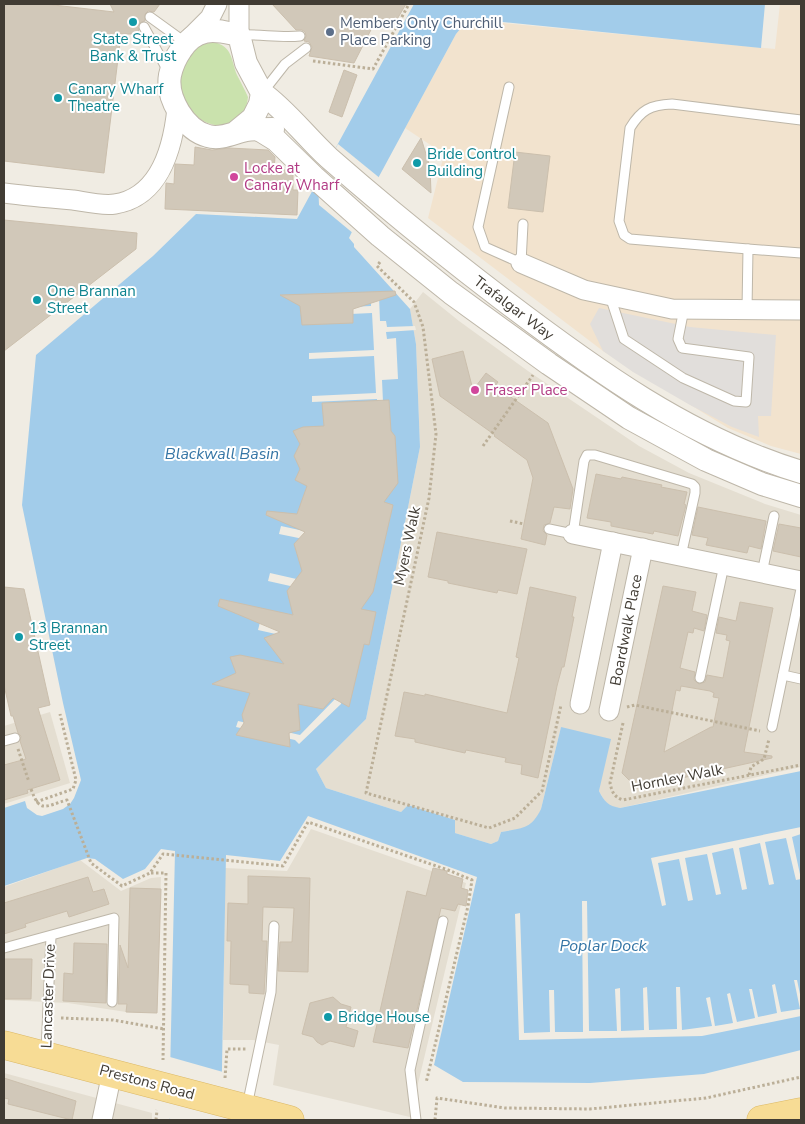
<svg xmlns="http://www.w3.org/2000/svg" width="805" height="1124" font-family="'Nunito Sans',sans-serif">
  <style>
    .residential { fill: #e4ded1 }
    .commercial { fill: #f2e3ce }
    .green { fill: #cae2ad }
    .parking { fill: #e1dedb }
    .water { fill: #a2ccea }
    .pier { fill: #f0ece3 }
    .building { fill: #d1c8b9; stroke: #cbbfad; fill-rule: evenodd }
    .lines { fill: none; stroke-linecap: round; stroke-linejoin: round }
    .service-casing { stroke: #beb7a9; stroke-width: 11 }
    .minor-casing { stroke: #beb7a9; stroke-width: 21 }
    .tertiary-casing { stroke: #beb7a9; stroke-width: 24 }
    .primary-casing { stroke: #dbb866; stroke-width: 29 }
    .path { stroke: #bbaf98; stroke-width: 3; stroke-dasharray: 2.5 2.5; stroke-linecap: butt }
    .service { stroke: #fff; stroke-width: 9 }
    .minor { stroke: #fff; stroke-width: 19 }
    .tertiary { stroke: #fff; stroke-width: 22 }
    .primary { stroke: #f7dc95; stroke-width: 28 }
    .culture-dot { fill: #0f9aa8; stroke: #fff; stroke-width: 2 }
    .service-dot { fill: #5c6f8a; stroke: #fff; stroke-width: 2 }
    .hotel-dot { fill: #d1479c; stroke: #fff; stroke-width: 2 }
    .labels { text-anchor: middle; stroke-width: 4; stroke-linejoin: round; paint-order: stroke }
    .service-label { font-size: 15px; fill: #4e5e75; stroke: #fff; text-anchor: start }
    .culture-label { font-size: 15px; fill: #0d838f; stroke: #fff; text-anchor: start }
    .hotel-label { font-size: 15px; fill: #b23c85; stroke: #fff; text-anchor: start }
    .street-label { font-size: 15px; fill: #413c34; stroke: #fff }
    .water-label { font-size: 16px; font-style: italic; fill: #3575a5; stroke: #fff }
  </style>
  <rect width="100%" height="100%" fill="#f0ece3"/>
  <g class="residential">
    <path d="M423 292 459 321 528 371 639 446 689 473 765 504 801 515V767L620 808 612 807 606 803 599 791 600 783 561 727 541 809 537 819 532 824 526 828 501 832 498 841 491 844 455 833V820L408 805 401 812 326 788 316 769 366 719 420 447 416 344 410 309Z"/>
    <path d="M50 712 70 783 4 804V726Z"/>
    <path d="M311 829 466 883 410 1117 273 1085 279 1045 253 1040H223L225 868 287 871Z"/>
    <path d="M80 860 121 891 151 878 161 877 157 1013 126 1012 68 1003 4 1000V887Z"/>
    <path d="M4 1073 152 1113V1120H4Z"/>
  </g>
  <path class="commercial" d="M780 4H801V454L771 446 728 428 603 351 428 218 444 154 405 128 456 34 464 24 472 20 775 49Z"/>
  <path class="green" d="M213 42C233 46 231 60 237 75 241 83 245 90 248 97 243 149 170 123 180 72 182 64 192 53 197 46Z"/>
  <path class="parking" d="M599 308 690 327 776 335 771 416H758L759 437 732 427 690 405 633 372 603 351 590 324Z"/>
  <path class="water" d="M414 4H765L761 48 484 20C470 20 465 23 456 34L376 182 349 238 354 244V247L410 309 416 344 420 447 366 719 316 769 326 788 401 812 408 805 455 820V833L491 844 498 841 501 832C521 828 531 830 541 809L561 727 611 739 599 791C604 801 608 806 620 808L801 771V1050L704 1074 590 1083 463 1082 434 1065 477 877 308 816 280 861 226 855 221 1120H169L175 851 161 849 145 869 123 879 95 859 87 858 4 886V808L25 801 27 808 37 815 42 816 63 809 70 804 74 798 81 780 63 703 22 505 36 355 153 256 196 214 297 219Z"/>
  <g class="pier">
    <path d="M338 144 381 179 354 234 319 205 318 181Z"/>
    <path d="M379 296 380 321H386L387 327 415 326 416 330 386 332 387 339 396 338 398 379 382 380 387 489 341 704 299 744 295 740 236 727 238 721 300 735 336 698 347 650 258 630 260 622 357 601 268 581 270 573 358 593 367 552 279 534 281 526 369 545 378 417 377 399 312 402V396L376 393 374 356 309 359V353L374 350 372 313 307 316 306 309 371 306V297Z"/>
    <path d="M801 827V834L792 837 801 879 796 880 786 838 765 842 774 884 769 885 760 843 739 848 747 889 742 890 733 848 712 853 721 894 716 895 707 854 685 858 693 900 688 901 679 859 658 863 666 905 662 906 651 858Z"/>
    <path d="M582 901H587L589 1031H617L615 989 620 988 621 1031 644 1030 643 988 647 987 649 1030 677 1029 676 987H680L682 1030 712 1026 706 998 710 997 715 1026 733 1023 727 994 730 993 737 1022 755 1018 749 989H752L758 1017 777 1013 772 985 775 984 781 1012 800 1009 794 980H797L801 999V1016L702 1036 519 1040 515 914 520 913 524 1033 550 1032 549 990H554L555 1032H583Z"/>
    <path d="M170 1057 223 1072V1120H175L166 1118Z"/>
  </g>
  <g class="building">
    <path d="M4 4H45L114 12 110 4H160L154 12 148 11 145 14V21L141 22 138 26 139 34H121L104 173 4 161Z"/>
    <path d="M272 4H406L396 21 377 18 354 63 309 56 312 47 309 42 304 41 306 36 305 32 302 30H296Z"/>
    <path d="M344 70 357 75 342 117 329 112Z"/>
    <path d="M421 138 430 167 431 193 402 169Z"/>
    <path d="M195 147 212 150 229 148 268 150 275 157 274 170H288L293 175V190H298L297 215 165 209 166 183 174 184 175 164 194 165Z"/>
    <path d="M515 152 550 156 543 212 508 208Z"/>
    <path d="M4 220 137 233 136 249 4 351Z"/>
    <path d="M395 291 396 295 353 309V323L302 325 300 306 280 295Z"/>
    <path d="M463 351 473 390 486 373 498 382 495 386 548 423 573 489 570 509 554 507 550 523 544 525 543 531 547 535 545 545 521 539 533 478 527 460 494 436 495 435 440 396 432 359Z"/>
    <path d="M389 400 391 431 395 436 398 483 384 502 393 505 373 592 361 609 376 612 369 645 364 644 349 707 333 698 323 709 298 704 300 730 289 733 290 747 236 735 244 723 242 715 250 693 212 684 236 673 230 657 240 655 284 664 264 638 280 632 218 606 220 599 293 615 287 591 302 571 294 544 305 532 266 515 267 511 297 514 307 486 295 480 300 469 294 456 300 444 293 431 303 427 324 426 322 403Z"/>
    <path d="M596 474 621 479 622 477 662 485 661 487 687 492 684 504 686 505 678 536 654 531 653 534 611 526V522L587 518Z"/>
    <path d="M698 507 766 521 761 549 749 546 747 553 706 545 708 538 692 535Z"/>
    <path d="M779 524 801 528V557L773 551Z"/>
    <path d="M437 532 527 549 517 594 498 590 497 593 448 583V581L428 577Z"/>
    <path d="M663 586 696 592 692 611 707 615 704 631 694 628 693 633 688 632 680 668 695 672 694 680 699 684 705 682 707 675 723 678 730 641 726 640 727 635 716 633 719 617 736 621 740 602 773 608 744 752 772 756V758L637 788 622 773ZM681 686 710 691 714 693 713 697 719 698 713 727H711L664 752 676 690 680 691Z"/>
    <path d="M4 587 24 589 50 705 38 708 60 780 27 790 28 793 4 800V765L26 759 20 741 21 736 18 733 13 716H11L4 685Z"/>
    <path d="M530 587 576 597 572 617H574L564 667H562L557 686 538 778 521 774 522 765 505 762 506 758 466 750 465 753 415 742V739L395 736 404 692 425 696V694L507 713 519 658 516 657Z"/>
    <path d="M433 868 447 871V874L463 879 461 888 468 890 466 906 458 904 455 911 441 908 408 1048 373 1042 407 891 426 896Z"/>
    <path d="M248 876 310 878 308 972 278 971 280 942H292L294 908 263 907 262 941H267L264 994 249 993V985L230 984 231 941H227L228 903 248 904Z"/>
    <path d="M88 877 93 892 104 889 109 904 69 917 67 911 25 924 26 927 4 934V903Z"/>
    <path d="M130 888 161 889 157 1013 126 1012 127 1004H118L120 945 128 968Z"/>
    <path d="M74 943 107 944 106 1003 63 1001 64 973 73 974Z"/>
    <path d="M4 959H32L31 999H4Z"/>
    <path d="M333 997 341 1004 351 1007 346 1027 358 1031 354 1047 330 1041 322 1045 317 1042 313 1037 302 1034 310 1003Z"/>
    <path d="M4 1078 76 1101 72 1120 8 1104 9 1099 4 1098Z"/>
  </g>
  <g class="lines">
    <g class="service-casing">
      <g id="service">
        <path d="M150 17 186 43"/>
        <path d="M144 27 168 71"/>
        <path d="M239 35C260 34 280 38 300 36"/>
        <path d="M509 87 478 227 485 247 521 263 523 224"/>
        <path d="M263 92 285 64 306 48"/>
        <path d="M748 249 630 239 624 235 619 221 630 128C641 110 650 105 672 104L801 120"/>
        <path d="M610 296 624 339 683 378 734 401 746 402 749 357 682 348 678 339 684 309"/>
        <path d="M747 310 748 249 801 253"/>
        <path d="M549 529 573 534 584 461 587 455H595L692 484 695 487V493L681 556"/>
        <path d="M762 573 774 516"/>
        <path d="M783 675 801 679"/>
        <path d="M700 678 724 565"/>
        <path d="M772 727 801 589"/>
        <path d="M4 741 15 738"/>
        <path d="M4 948 114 918 112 1002"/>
        <path d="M46 1053 51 936"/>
        <path d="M247 1106 271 992 274 926"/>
        <path d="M416 1120 410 1070 443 921"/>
      </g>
    </g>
    <g class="minor-casing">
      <g id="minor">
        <path d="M239 4V35"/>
        <path d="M191 37 210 18 217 4"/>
        <path d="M4 193C27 196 50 198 73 200 86 202 102 206 115 204 160 197 173 147 177 108"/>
        <path d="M521 263 584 290 672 309 801 310"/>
        <path d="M573 534 801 581"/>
        <path d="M580 704 613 542"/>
        <path d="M609 711 643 548"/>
        <path d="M102 1120 112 1073"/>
      </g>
    </g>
    <g class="tertiary-casing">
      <g id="tertiary">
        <path d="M262 93C287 111 306 137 329 158 385 207 443 254 502 299 594 369 689 438 801 472"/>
        <path d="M258 129 276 140 314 177 380 236 451 293 549 364 629 418 706 460 762 484 801 496"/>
        <path d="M236 132 253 118 260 104 262 93 246 63 239 35C228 33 216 29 205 32 194 34 187 41 181 50 176 57 172 66 170 75 166 98 185 130 208 136 220 140 233 133 246 130 254 129 264 129 273 129"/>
      </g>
    </g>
    <g class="primary-casing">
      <g id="primary">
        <path d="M4 1045 290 1120"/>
        <path d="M761 1120 801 1112"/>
      </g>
    </g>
    <g class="path">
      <path d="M313 61 373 69 409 4"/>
      <path d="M380 262 377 266 414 302 423 327 436 434 429 498 366 793 489 828 515 818 542 791 561 705"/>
      <path d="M483 446 533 375"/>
      <path d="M510 521 524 524"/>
      <path d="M627 707 635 705 760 731"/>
      <path d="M623 723 610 783C612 792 614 797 623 800L801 765"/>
      <path d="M18 749 29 782"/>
      <path d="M749 775 751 767 764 759 769 739"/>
      <path d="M31 789C40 814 45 806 67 800L91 863 122 886 150 873 163 854 283 866 308 822 448 870 472 880 468 906 426 1083"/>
      <path d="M36 802 73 789 76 780 60 714"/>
      <path d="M151 873H166L163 1060"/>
      <path d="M61 1018 113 1020 164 1029"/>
      <path d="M225 1078 227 1049H246"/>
      <path d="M156 1120 157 1110"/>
      <path d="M435 1120 437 1098 505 1108 590 1109 706 1098 801 1077"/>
    </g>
    <use href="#service" class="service"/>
    <use href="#minor" class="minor"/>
    <use href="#tertiary" class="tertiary"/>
    <use href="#primary" class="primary"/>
  </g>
  <g class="culture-dot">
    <circle cx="133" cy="22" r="5"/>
    <circle cx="58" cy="98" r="5"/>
    <circle cx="417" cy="163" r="5"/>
    <circle cx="37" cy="300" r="5"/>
    <circle cx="19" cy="637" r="5"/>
    <circle cx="328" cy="1017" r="5"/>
  </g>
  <circle class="service-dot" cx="330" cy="32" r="5"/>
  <g class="hotel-dot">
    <circle cx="234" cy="177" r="5"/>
    <circle cx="475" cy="390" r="5"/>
  </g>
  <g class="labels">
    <g class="service-label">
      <text x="340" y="28">Members Only Churchill<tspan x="340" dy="17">Place Parking</tspan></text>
    </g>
    <g class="culture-label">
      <text x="133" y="44" text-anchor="middle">State Street<tspan x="133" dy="17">Bank &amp; Trust</tspan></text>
      <text x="68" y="94">Canary Wharf<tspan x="68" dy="17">Theatre</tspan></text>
      <text x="427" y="159">Bride Control<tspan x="427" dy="17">Building</tspan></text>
      <text x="47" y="296">One Brannan<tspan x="47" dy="17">Street</tspan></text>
      <text x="29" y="633">13 Brannan<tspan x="29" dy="17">Street</tspan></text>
      <text x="338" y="1022">Bridge House</text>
    </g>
    <g class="hotel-label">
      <text x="244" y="173">Locke at<tspan x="244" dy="17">Canary Wharf</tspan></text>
      <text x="485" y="395">Fraser Place</text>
    </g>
    <g class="street-label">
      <text transform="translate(514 308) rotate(37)" y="5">Trafalgar Way</text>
      <text transform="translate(407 546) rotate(-78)" y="5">Myers Walk</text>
      <text transform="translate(626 630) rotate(-79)" y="5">Boardwalk Place</text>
      <text transform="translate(677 778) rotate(-11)" y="5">Hornley Walk</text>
      <text transform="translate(48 996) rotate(-88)" y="5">Lancaster Drive</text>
      <text transform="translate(147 1082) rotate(15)" y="5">Prestons Road</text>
    </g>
    <g class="water-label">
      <text x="222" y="459">Blackwall Basin</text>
      <text x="603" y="951">Poplar Dock</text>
    </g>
  </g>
  <rect width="805" height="1124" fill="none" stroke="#413c34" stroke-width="10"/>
</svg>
